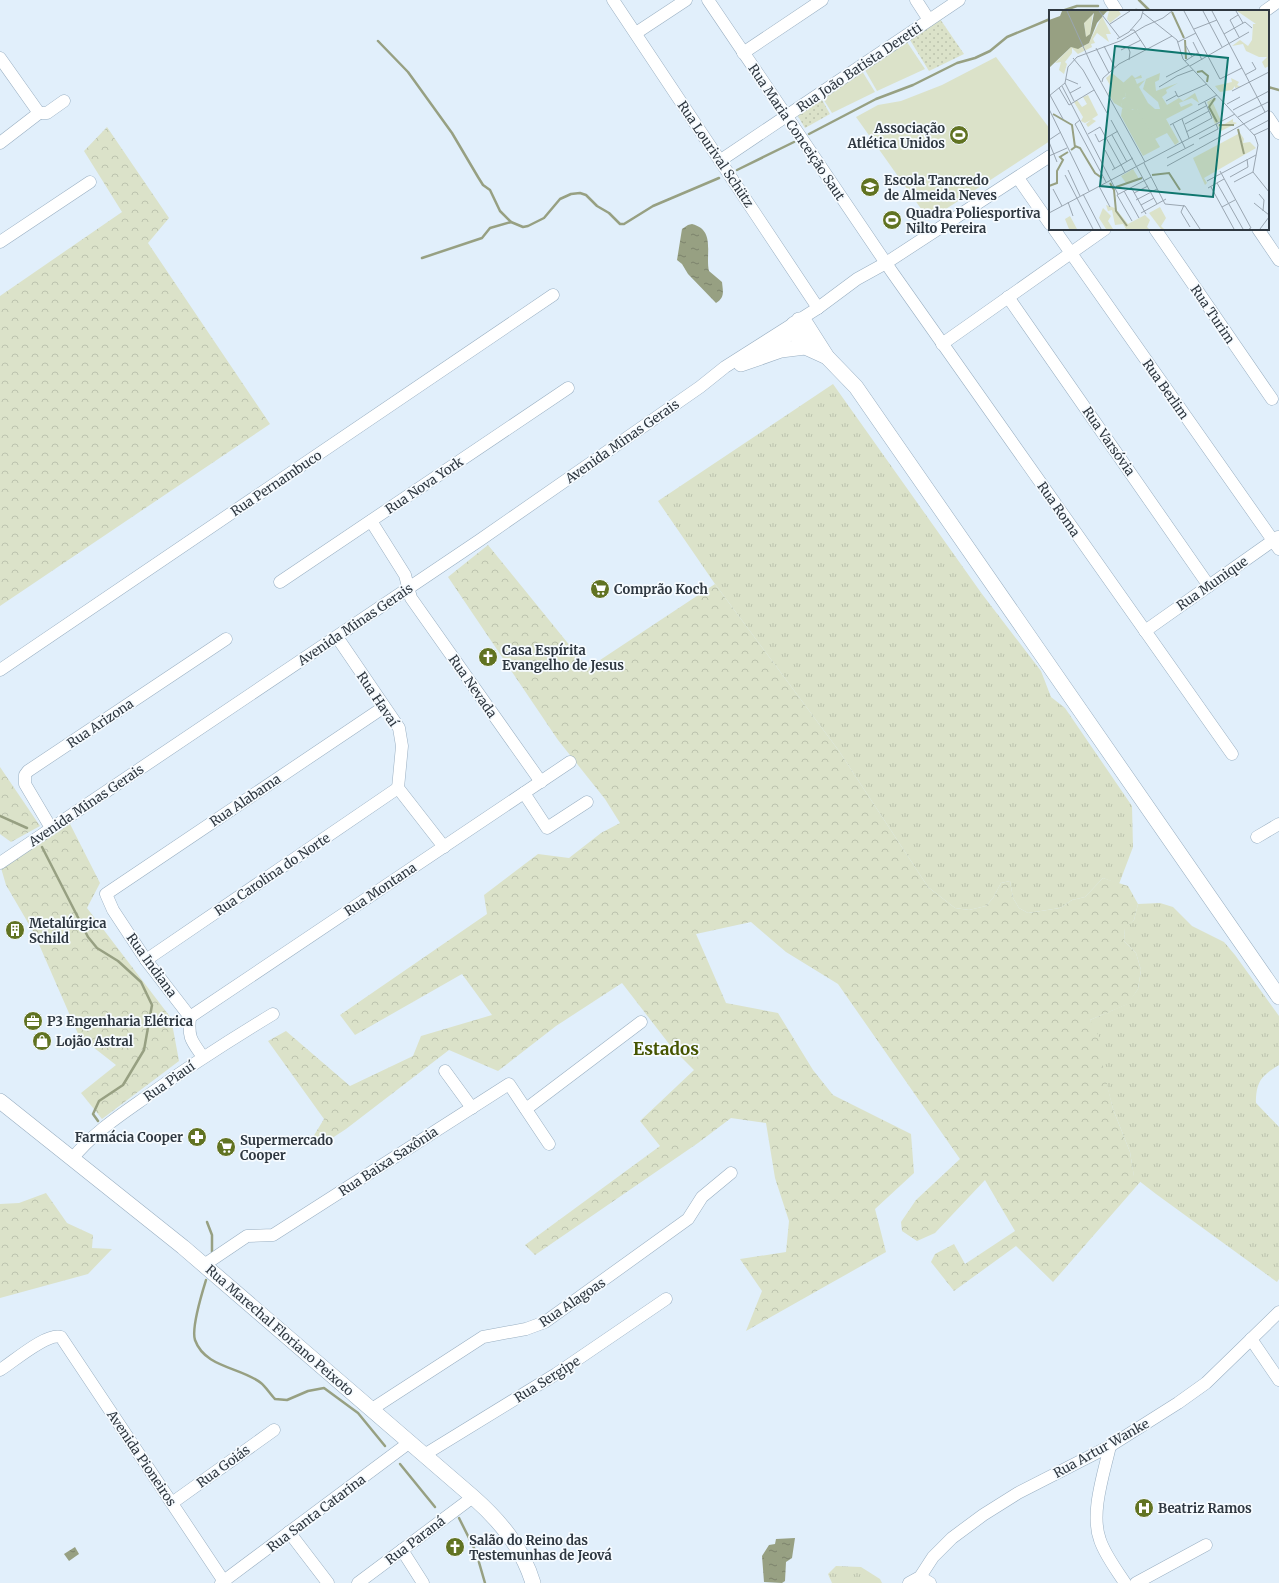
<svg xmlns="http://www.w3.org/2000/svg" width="1279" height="1583" font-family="Merriweather,serif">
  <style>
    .grass { fill: url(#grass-tufts) }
    .forest { fill: url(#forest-crowns) }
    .park { fill: url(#park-dots) }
    .garden { fill: #dbe2c9 }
    .water { fill: url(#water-ripples) }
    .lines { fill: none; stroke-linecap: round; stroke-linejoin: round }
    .stream { stroke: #97a082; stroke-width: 2.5 }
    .minor-casing { stroke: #99afc2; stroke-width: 13 }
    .major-casing { stroke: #99afc2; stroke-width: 16 }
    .minor { stroke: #fff; stroke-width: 12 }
    .major { stroke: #fff; stroke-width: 15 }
    .labels { text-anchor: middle; stroke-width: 3.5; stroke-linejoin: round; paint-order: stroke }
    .street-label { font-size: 13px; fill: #2f3841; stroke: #f6fbff }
    .poi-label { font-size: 13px; font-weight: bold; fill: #2f3841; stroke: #f6fbff; text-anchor: start }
    .district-label { font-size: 17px; font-weight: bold; fill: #455400; stroke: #f6fbff }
    .inset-river { fill: none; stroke: #97a082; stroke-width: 2 }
    .inset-road { fill: none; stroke: #9aa6b1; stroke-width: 1 }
    .view { fill: #0f766e; fill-opacity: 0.15; stroke: #0f766e; stroke-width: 2 }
    .inset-edge { fill: none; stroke: #2f3841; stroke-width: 2 }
  </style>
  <defs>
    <pattern id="grass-tufts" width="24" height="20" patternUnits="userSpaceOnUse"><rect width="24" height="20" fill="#dbe2c9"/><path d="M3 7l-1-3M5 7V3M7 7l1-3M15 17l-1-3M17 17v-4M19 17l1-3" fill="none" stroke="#bcc3ae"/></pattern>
    <pattern id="forest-crowns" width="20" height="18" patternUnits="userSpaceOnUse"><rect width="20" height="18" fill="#dbe2c9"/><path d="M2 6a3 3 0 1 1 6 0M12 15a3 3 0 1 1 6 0" fill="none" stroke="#bcc3ae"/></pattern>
    <pattern id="park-dots" width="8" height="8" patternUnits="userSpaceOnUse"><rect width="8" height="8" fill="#dbe2c9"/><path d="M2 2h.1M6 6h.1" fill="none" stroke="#bcc3ae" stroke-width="1.8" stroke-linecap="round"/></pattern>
    <pattern id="water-ripples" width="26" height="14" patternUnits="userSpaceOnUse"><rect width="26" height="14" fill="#97a082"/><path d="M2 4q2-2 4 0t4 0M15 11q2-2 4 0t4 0" fill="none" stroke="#7c836c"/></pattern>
  </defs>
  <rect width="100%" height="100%" fill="#e1effb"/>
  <g class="grass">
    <path d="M833 384 982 594 1041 671 1051 697 1065 708 1132 806 1133 847 1119 884 1103 878 1085 897 1072 900 1060 908 1028 913 1019 908 1013 898 1010 881 1001 883 993 898 986 906 969 910 955 908 928 887 839 751 715 584 658 501Z"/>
    <path d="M1160 903 1173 907 1192 926 1224 942 1235 955 1279 1016V1065C1261 1076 1256 1082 1256 1103L1279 1127V1279L1277 1282 1156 1194 1134 1177 1130 1152 1113 1109 1090 1020 1127 1004 1138 989 1141 970 1136 953 1124 941 1125 927 1134 920 1138 904Z"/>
    <path d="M836 1566 861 1567 880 1579 882 1583H832L828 1574Z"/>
  </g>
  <g class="forest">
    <path d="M107 127 169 218 148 243 270 424 0 606V296L122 212 84 151Z"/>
    <path d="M488 545 588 668 715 584 839 751 928 887 955 908 969 910 986 906 993 898 1001 883 1010 881 1013 898 1019 908 1028 913 1060 908 1072 900 1085 897 1103 878 1128 886 1138 904 1134 920 1125 928 1124 941 1136 953 1141 970 1138 989 1128 1004 1090 1020 1099 1037 1103 1067 1113 1109 1130 1152 1134 1176 1141 1181 1053 1282 1016 1246 954 1291 931 1262 935 1254 954 1244 965 1264 1015 1231 985 1180 935 1233 917 1241 902 1231 901 1222 916 1200 960 1159 838 984 786 952 751 922 696 934 726 1003 778 1013 813 1070 833 1095 911 1134 914 1173 875 1209 886 1252 746 1331 762 1291 740 1259 786 1252 789 1221 775 1178 766 1123 731 1118 698 1143 535 1255 525 1245 660 1146 640 1121 694 1070 673 1049 622 983 556 1026 498 1071 449 1050 346 1129 320 1146 313 1137 324 1119 268 1041 286 1031 350 1086 413 1056 421 1036 492 1015 462 974 355 1035 340 1015 487 914 484 895 538 854 569 858 601 833 620 823 605 799 558 740 448 577Z"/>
    <path d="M0 767 40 826 11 842 0 834Z"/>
    <path d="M70 824 100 883 87 908 171 1018 179 1061 102 1119 81 1093 116 1065 79 1036 34 933 6 885 1 868Z"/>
    <path d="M46 1193 67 1223 93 1235 92 1248 112 1249 88 1274 0 1298V1204L19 1203Z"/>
  </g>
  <g class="park">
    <path d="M940 19 964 54 929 71 910 40Z"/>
    <path d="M821 98 830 114 805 128 796 113Z"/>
  </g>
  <g class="garden">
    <path d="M907 42 925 69 877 91 865 70Z"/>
    <path d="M996 57 1050 129V141L929 220 856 117 878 105 901 101 942 85Z"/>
    <path d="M862 71 875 92 832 113 822 97Z"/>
  </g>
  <g class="water">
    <path d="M692 224C716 230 705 254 709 271L722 282C723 292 725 297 716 303L688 274 682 264 677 260 682 229 688 225Z"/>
    <path d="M795 1538 792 1558 786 1562 785 1581 782 1583 764 1582 762 1556 769 1545 775 1544 776 1539Z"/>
    <path d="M75 1547 79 1554 69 1561 64 1554Z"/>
  </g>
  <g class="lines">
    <g class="stream">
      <path d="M1139 0 1150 11"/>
      <path d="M1136 10 1142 11"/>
      <path d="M1062 11 1077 6H1098"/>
      <path d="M378 41 408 72 452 133 478 177 483 185 490 190 500 211 511 222 523 227 528 226 544 218 560 199 571 194 580 193 586 195 597 206 609 213 620 224H624L653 206 719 178"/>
      <path d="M1268 87 1279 90"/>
      <path d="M809 134 876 99 913 85 957 63 975 58 990 51 1007 37 1050 19"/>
      <path d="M737 170 794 142"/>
      <path d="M422 258 482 238 490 228 511 222"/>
      <path d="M0 816 27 828"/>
      <path d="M42 847 88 937 97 948 118 961 141 982 152 1005 144 1050 123 1085 99 1101 93 1114 98 1121"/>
      <path d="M207 1222 212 1235V1252"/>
      <path d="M206 1280C202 1293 191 1328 195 1340 205 1368 241 1367 261 1383 266 1387 270 1394 275 1399L287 1400 308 1391 324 1388 358 1413 385 1446"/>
      <path d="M400 1464 435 1507"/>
      <path d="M459 1518 476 1552 485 1583"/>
    </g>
    <g class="minor-casing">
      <g id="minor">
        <path d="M613 0 818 308"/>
        <path d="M708 0 892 272 1232 754"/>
        <path d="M916 0 929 20"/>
        <path d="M1110 0 1117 11"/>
        <path d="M1265 11 1279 1"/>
        <path d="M636 33 686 0"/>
        <path d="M743 53 822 0"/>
        <path d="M0 58 39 113"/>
        <path d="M39 113H47L64 101"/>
        <path d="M1268 117 1279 133"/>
        <path d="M0 143 39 113"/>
        <path d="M721 160 959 0"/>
        <path d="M1018 178 1050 224"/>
        <path d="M1054 229 1279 549"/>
        <path d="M1155 229 1272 399"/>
        <path d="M1258 229 1279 260"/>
        <path d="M0 242 90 182"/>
        <path d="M1008 297 1209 586"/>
        <path d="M942 344 1105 229"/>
        <path d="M762 353 793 333"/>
        <path d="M371 521 405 575 411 598 541 782"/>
        <path d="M280 582 568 388"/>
        <path d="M1145 631 1278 537"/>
        <path d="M337 637 399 728 402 746 398 788 444 847"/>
        <path d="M0 670 553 295"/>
        <path d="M524 793 547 828 587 802"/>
        <path d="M51 828 25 784V775L28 771 226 639"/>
        <path d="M1257 837 1279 824"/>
        <path d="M0 863 480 540 700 387 725 367 818 308 857 279 886 263 1050 156"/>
        <path d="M146 960 398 788"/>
        <path d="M190 1017 570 762"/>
        <path d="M203 1057C191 1040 188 1038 190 1017L146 960 113 910 106 894 384 707"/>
        <path d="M445 1071 472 1108"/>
        <path d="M526 1109 641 1022"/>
        <path d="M72 1159C93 1133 119 1116 146 1097 188 1067 230 1040 273 1014"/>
        <path d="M204 1265 247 1236 273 1235 509 1084 549 1144"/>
        <path d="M1251 1339 1279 1380"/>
        <path d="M0 1370C13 1362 47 1332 61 1337L225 1583"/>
        <path d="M372 1409 483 1337 526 1329 545 1322 688 1219 702 1197 731 1173"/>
        <path d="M1110 1446C1104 1473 1090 1513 1100 1540 1105 1555 1116 1569 1125 1583"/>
        <path d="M424 1455 556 1374 666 1299"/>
        <path d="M172 1503 274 1430"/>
        <path d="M289 1532 328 1583"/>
        <path d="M402 1550 423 1583"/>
        <path d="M920 1577 930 1583"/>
        <path d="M221 1583 410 1442"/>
        <path d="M358 1583 473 1497"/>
        <path d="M909 1583 920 1577 933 1557 952 1538 983 1515 1018 1493 1110 1446 1178 1403 1206 1383 1279 1312"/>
        <path d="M1136 1583 1206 1545"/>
      </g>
    </g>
    <g class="major-casing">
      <g id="major">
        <path d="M799 320 806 324 827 357 856 387 1279 997"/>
        <path d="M794 324 795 332 805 347"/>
        <path d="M741 364 781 350 805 347 827 357"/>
        <path d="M0 1101 183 1247 473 1497C500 1521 522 1547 533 1583"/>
      </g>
    </g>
    <use href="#minor" class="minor"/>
    <use href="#major" class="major"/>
  </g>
  <defs>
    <g id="stadium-disc" transform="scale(1)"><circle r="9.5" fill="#617322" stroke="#f6fbff"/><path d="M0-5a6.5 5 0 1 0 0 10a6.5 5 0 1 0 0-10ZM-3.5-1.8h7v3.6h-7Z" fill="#fff"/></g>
    <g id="school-disc" transform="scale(1)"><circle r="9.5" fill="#617322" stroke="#f6fbff"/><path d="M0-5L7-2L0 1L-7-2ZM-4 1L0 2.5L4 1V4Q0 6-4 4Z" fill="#fff"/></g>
    <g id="supermarket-disc" transform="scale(1)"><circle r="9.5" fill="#617322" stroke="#f6fbff"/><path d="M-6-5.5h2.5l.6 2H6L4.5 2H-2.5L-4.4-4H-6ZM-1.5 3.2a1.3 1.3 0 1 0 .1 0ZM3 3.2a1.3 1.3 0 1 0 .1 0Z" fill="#fff"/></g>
    <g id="church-disc" transform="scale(1)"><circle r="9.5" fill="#617322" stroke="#f6fbff"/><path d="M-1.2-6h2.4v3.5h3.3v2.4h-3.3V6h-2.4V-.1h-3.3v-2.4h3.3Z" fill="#fff"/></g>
    <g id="building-disc" transform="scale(1)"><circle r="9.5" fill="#617322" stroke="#f6fbff"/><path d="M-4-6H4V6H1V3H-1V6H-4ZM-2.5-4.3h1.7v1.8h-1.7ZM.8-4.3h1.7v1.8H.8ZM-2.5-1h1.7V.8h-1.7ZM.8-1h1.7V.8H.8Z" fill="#fff"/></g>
    <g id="office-disc" transform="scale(1)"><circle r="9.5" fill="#617322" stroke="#f6fbff"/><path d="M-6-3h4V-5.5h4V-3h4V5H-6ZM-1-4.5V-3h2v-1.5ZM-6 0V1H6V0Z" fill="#fff"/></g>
    <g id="shop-disc" transform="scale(1)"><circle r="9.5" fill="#617322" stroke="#f6fbff"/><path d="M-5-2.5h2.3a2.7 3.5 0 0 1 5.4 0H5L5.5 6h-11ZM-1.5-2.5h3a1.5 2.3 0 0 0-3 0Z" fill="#fff"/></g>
    <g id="pharmacy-disc" transform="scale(1)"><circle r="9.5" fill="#617322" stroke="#f6fbff"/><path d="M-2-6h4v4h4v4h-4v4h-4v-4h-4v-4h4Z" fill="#fff"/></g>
    <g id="hospital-disc" transform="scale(1)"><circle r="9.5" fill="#617322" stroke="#f6fbff"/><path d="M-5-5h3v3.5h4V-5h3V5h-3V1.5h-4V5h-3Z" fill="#fff"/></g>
  </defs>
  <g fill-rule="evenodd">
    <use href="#stadium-disc" x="959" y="135"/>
    <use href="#school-disc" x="870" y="187"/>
    <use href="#stadium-disc" x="892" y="220"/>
    <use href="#supermarket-disc" x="600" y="589"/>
    <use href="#church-disc" x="488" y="657"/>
    <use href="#building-disc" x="15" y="930"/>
    <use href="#office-disc" x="33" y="1021"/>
    <use href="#shop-disc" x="42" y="1041"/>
    <use href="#pharmacy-disc" x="197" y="1137"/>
    <use href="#supermarket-disc" x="226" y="1147"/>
    <use href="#hospital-disc" x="1144" y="1508"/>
    <use href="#church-disc" x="455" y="1547"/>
  </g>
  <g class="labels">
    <g class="street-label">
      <text transform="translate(859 67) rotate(-34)" y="5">Rua João Batista Deretti</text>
      <text transform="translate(797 132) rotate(56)" y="5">Rua Maria Conceição Saut</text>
      <text transform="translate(716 154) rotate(56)" y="5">Rua Lourival Schütz</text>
      <text transform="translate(1213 314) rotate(56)" y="5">Rua Turim</text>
      <text transform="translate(1166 389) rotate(55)" y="5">Rua Berlim</text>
      <text transform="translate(622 441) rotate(-35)" y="5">Avenida Minas Gerais</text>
      <text transform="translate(1109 441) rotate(55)" y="5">Rua Varsóvia</text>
      <text transform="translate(276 483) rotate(-34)" y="5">Rua Pernambuco</text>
      <text transform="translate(424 485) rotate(-34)" y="5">Rua Nova York</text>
      <text transform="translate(1059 509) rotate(55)" y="5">Rua Roma</text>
      <text transform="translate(1212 583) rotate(-35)" y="5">Rua Munique</text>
      <text transform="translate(355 624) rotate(-34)" y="5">Avenida Minas Gerais</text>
      <text transform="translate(473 686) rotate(55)" y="5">Rua Nevada</text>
      <text transform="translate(378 699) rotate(56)" y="5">Rua Havaí</text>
      <text transform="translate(100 723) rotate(-34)" y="5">Rua Arizona</text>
      <text transform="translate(245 800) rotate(-34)" y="5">Rua Alabama</text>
      <text transform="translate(86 805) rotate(-34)" y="5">Avenida Minas Gerais</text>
      <text transform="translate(272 874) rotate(-34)" y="5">Rua Carolina do Norte</text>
      <text transform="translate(380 889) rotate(-34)" y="5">Rua Montana</text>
      <text transform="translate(152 965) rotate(54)" y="5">Rua Indiana</text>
      <text transform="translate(169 1081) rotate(-35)" y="5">Rua Piauí</text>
      <text transform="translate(388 1161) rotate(-33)" y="5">Rua Baixa Saxônia</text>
      <text transform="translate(572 1302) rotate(-34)" y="5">Rua Alagoas</text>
      <text transform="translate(280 1330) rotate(41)" y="5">Rua Marechal Floriano Peixoto</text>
      <text transform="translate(547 1379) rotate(-32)" y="5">Rua Sergipe</text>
      <text transform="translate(1101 1448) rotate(-29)" y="5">Rua Artur Wanke</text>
      <text transform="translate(142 1458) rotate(56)" y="5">Avenida Pioneiros</text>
      <text transform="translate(223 1466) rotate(-36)" y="5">Rua Goiás</text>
      <text transform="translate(316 1513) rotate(-37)" y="5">Rua Santa Catarina</text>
      <text transform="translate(415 1540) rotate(-37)" y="5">Rua Paraná</text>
    </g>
    <g class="poi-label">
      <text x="945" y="133" text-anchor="end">Associação<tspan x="945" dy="15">Atlética Unidos</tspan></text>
      <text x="884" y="185">Escola Tancredo<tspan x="884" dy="15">de Almeida Neves</tspan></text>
      <text x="906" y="218">Quadra Poliesportiva<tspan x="906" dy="15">Nilto Pereira</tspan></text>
      <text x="614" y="594">Comprão Koch</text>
      <text x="502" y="655">Casa Espírita<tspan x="502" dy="15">Evangelho de Jesus</tspan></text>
      <text x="29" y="928">Metalúrgica<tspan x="29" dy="15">Schild</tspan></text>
      <text x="47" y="1026">P3 Engenharia Elétrica</text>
      <text x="56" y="1046">Lojão Astral</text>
      <text x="183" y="1142" text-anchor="end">Farmácia Cooper</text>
      <text x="240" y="1145">Supermercado<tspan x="240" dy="15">Cooper</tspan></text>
      <text x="1158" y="1513">Beatriz Ramos</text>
      <text x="469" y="1545">Salão do Reino das<tspan x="469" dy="15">Testemunhas de Jeová</tspan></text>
    </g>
    <g class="district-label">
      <text x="666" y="1055">Estados</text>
    </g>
  </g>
  <g transform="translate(1049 10)">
    <rect width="220" height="220" fill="#e1effb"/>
    <path d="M63 63 75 73 77 87 74 88 72 97 65 93 59 83 63 79 57 68ZM82 97 83 100 87 98 90 101 111 137 94 146 72 106 73 99Z" fill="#dbe2c9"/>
    <path d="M58 1H70L72 4 61 13 58 9 60 1 54 4ZM188 1H220V56L216 58 213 52 218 47H210L197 41 194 34 183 36 191 30 199 36 203 30 204 14H207ZM44 2 41 24 37 28 35 12ZM53 6 62 24H57L60 32 48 23 44 29 46 33 42 34 43 37 29 44 23 38V43L16 52 18 54 15 64 10 60 12 52 6 53 22 37 32 38 40 33ZM111 63 110 70 106 72 107 81 129 73 117 80 118 83 113 87 118 95 130 88 134 91 146 83 150 93 143 88 130 93 132 97 142 93 144 95 117 109 130 132 126 135 118 123 106 129 88 99 75 100 72 97 73 90 77 87 74 73 83 65 86 68 92 65 93 68 86 69 88 74 96 70 90 77 99 93 106 99H111L109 92 94 79 97 69ZM182 68 190 72 188 75 192 77 186 78V76L183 80 171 82 166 76 183 72ZM165 88 167 90 164 93 172 111 166 114 158 92ZM184 109V112L188 113 172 121 168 114 174 115ZM191 123 195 129 194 133 201 132 207 138 155 168 158 173 156 175 144 148ZM57 195 66 198 79 214 96 205 101 210 98 217 100 219H77L74 214 66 215 63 200 59 201ZM111 197 117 208 112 216 115 219H112L100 203ZM54 198 62 206 59 211 64 219H57L50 208ZM21 206 28 219H20L16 209Z" fill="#dbe2c9"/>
    <path d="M39 85 49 105 43 109 47 111 39 117 37 114 42 110 36 113 32 111 34 107 25 92 28 90 33 97 38 94 34 87ZM84 159 90 169 77 173 72 166Z" fill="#dbe2c9"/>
    <path d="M13 1H58L48 13 40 33 29 39 22 37 0 58V10L11 6ZM45 3 41 24 37 27 35 13Z" fill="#97a082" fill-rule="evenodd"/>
    <path class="inset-river" d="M123 2 135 28M136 30 137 49M148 62 153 61 159 66 158 72M166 88 160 97 168 112M4 104 23 115 26 137 22 140M170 115H185M189 119 195 144M26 136 31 138 46 163 53 168M103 165 120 163 131 180M61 173 65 180 67 201 78 216M0 176 8 173V161L14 150 11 147 19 142M67 177 93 168"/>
    <path class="inset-road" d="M18 1 43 56 96 152M50 1 71 28M135 1 171 69 193 58M154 1 173 37M163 1 216 102M187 1 194 13M94 3 128 30 134 49 206 126 209 135 204 162 220 182M189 5 181 10 190 27M61 14 81 1M145 19 168 10M81 20H85L98 40M175 24 196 12 203 18M68 29 80 22 92 8 94 1M129 32 147 23M144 32 153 50M55 36 66 58M137 36 143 47M79 37 81 42 80 50M47 38 60 63M72 40 92 30M24 48 34 60 58 103M136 51 149 43M141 56 200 22M196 65 207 59 203 52M117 67 140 55M17 69 29 74M53 72 54 68 70 54 123 26M16 73 25 91M13 76 69 184M110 77 128 66 144 60M10 78 20 95 45 80M126 81 129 87 158 74M183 81 220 62M21 83 32 77M1 85 14 109M0 86 16 73 19 57 28 47 71 31 96 16 114 8 123 1M117 91 128 85M178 94 191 87M149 95 168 85M0 99 40 181M184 100 220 81M189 107 219 92M133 109 140 128M31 110 26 114 57 172M62 110 108 194M124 114 136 138M136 114 160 101M121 115 157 96M201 120 220 110M137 122 163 108 156 92M39 124 51 117 76 162M46 124 50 132 69 121M63 125 78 152M205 125 220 118M150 129 169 119 167 114M0 130 12 122M0 132 8 152M56 140 66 159M0 146 18 138M118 148 145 134M95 153 116 194 136 196 151 219M118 156 220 100M19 160 31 186M63 160 84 148M171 161 202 218 200 219M16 165 44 219M181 167 199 157 198 149M158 171 207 145M185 172 204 162M168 173 194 219M50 176 61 197M82 177 97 204M162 177 185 219M159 178 175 169M4 179 13 196M75 181 90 208M85 183 99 176M34 184 52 219M210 184 215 190 214 201M87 190 108 179M19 192 24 206M205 193 220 205M92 195 105 188M135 195 132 202 141 217M173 197 186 190M0 203 186 104M92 203 117 189M83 211 68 185 102 167M211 219 220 207"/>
    <path class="view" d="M66 36 179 48 164 187 51 176Z"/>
    <rect width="220" height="220" class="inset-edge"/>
  </g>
</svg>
